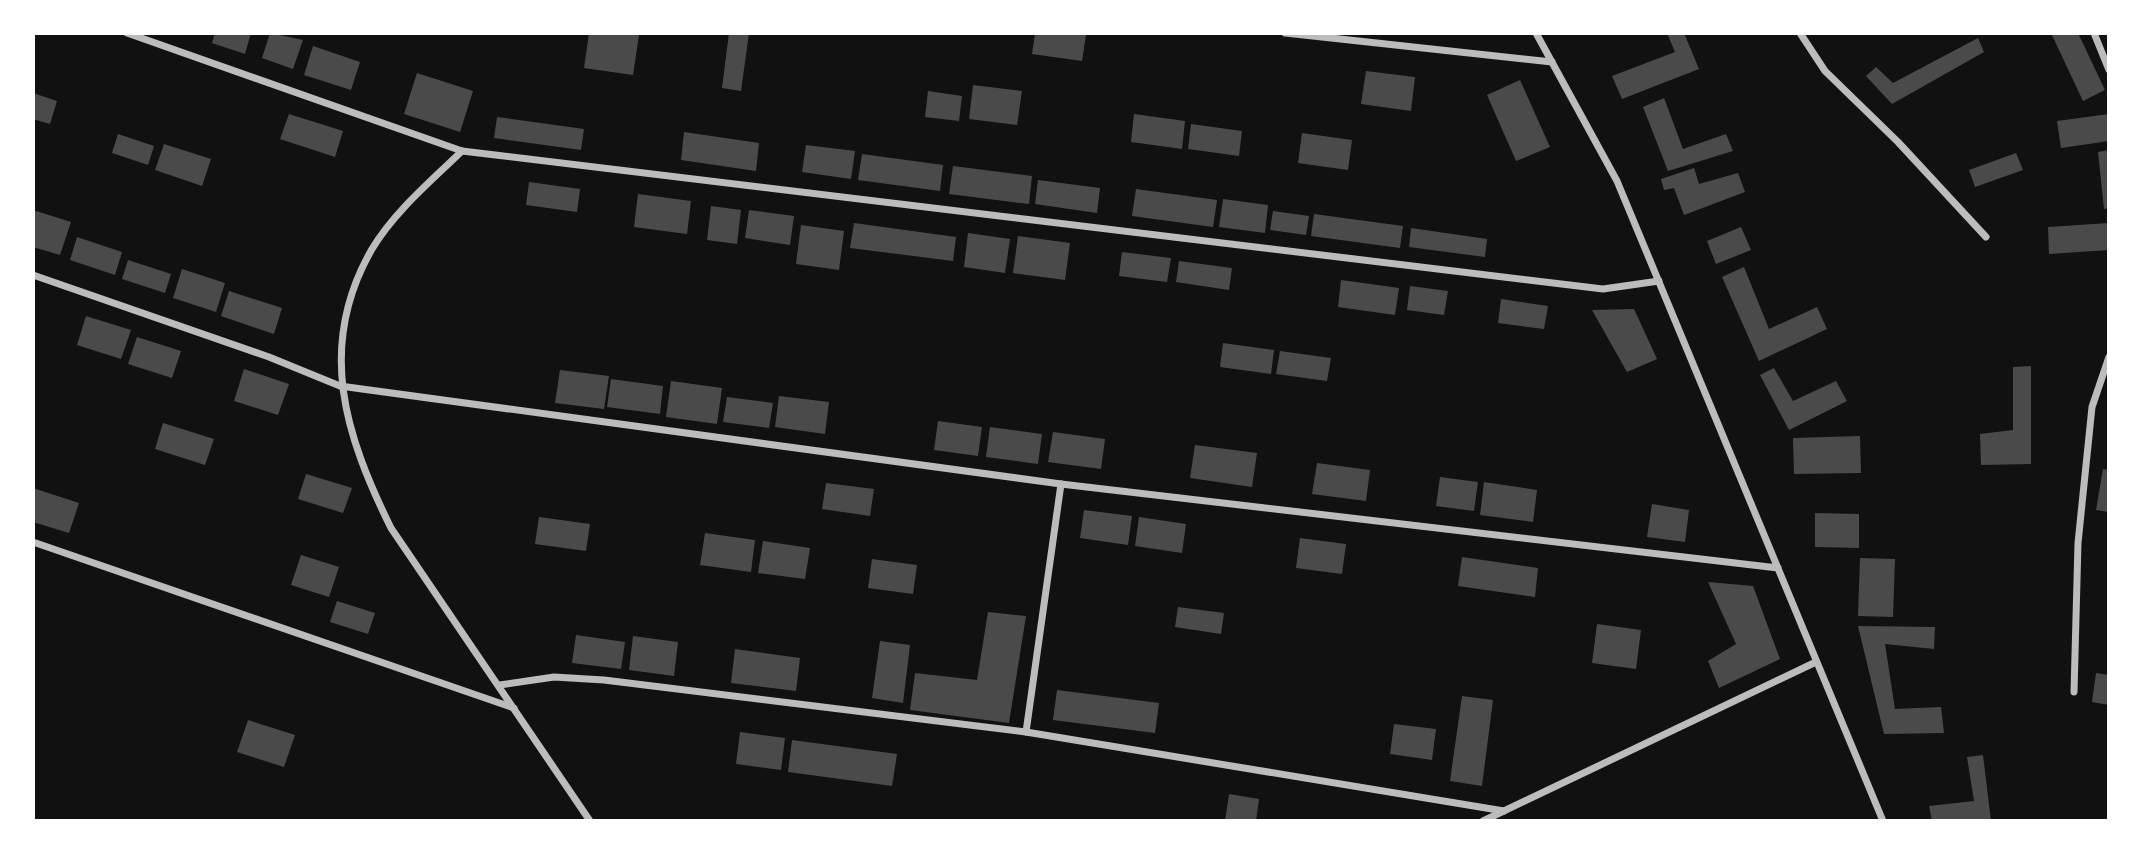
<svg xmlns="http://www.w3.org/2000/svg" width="2142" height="854" font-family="Helvetica,sans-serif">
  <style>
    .building { fill: #4a4a4a }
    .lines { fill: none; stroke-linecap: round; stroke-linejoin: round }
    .minor { stroke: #bcbcbc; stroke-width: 7 }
  </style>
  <rect width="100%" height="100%" fill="#111"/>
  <g class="building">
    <path d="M215 33H251L245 54 212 43Z"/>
    <path d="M270 33 303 40 293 69 262 58Z"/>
    <path d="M589 33 639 35 633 75 584 68Z"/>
    <path d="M729 33H749L741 91 722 88Z"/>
    <path d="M1035 33 1086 35 1082 61 1032 54Z"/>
    <path d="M1667 33H1684L1699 69 1622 99 1612 76 1675 52Z"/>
    <path d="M2051 33H2078L2105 90 2083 101Z"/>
    <path d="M1978 38 1984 52 1892 104 1866 76 1876 67 1893 83Z"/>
    <path d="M313 46 360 62 351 90 304 75Z"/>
    <path d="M1366 71 1415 77 1411 111 1361 104Z"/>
    <path d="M417 73 473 91 460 132 404 114Z"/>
    <path d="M1520 80 1550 147 1516 161 1487 95Z"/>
    <path d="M973 85 1022 91 1017 125 969 119Z"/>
    <path d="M928 91 962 96 959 121 925 117Z"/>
    <path d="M33 93 57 101 50 124 33 119Z"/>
    <path d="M1664 98 1683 149 1726 134 1733 151 1668 171 1643 107Z"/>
    <path d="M289 114 343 131 335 157 280 139Z"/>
    <path d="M1134 114 1185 121 1182 149 1131 142Z"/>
    <path d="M2109 114V141L2061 148 2057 121Z"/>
    <path d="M497 117 584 129 581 150 494 138Z"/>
    <path d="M1191 124 1242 131 1239 156 1188 149Z"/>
    <path d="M684 132 759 143 756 171 681 160Z"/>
    <path d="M1302 133 1352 140 1348 170 1298 163Z"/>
    <path d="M118 134 154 146 148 165 112 153Z"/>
    <path d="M164 144 211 159 202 186 155 170Z"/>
    <path d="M806 145 855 151 851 179 802 172Z"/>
    <path d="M2109 150V208L2104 209 2098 152Z"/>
    <path d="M2016 153 2023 170 1975 187 1969 170Z"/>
    <path d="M862 154 943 165 940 191 858 180Z"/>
    <path d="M953 166 1032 176 1029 204 949 194Z"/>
    <path d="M1694 168 1699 184 1738 173 1745 192 1684 215 1674 188 1664 190 1661 179Z"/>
    <path d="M1038 180 1100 188 1097 213 1035 204Z"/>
    <path d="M529 182 580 189 577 212 526 205Z"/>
    <path d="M1136 189 1217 200 1213 227 1132 216Z"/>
    <path d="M638 194 691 201 687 234 634 227Z"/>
    <path d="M1223 199 1268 205 1265 233 1219 227Z"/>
    <path d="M711 206 741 210 737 244 707 240Z"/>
    <path d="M33 210 71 222 60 255 33 247Z"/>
    <path d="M749 210 794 216 790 245 745 238Z"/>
    <path d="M1273 211 1309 216 1306 235 1270 230Z"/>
    <path d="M1314 214 1403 226 1400 248 1311 236Z"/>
    <path d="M854 223 956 237 953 261 850 248Z"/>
    <path d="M2109 223V250L2049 254 2048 227Z"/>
    <path d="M801 225 844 231 839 270 796 264Z"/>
    <path d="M1741 227 1751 250 1716 264 1707 241Z"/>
    <path d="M1411 228 1487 239 1485 257 1409 247Z"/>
    <path d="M968 233 1010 239 1005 273 964 267Z"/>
    <path d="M1018 236 1070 243 1065 280 1013 273Z"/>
    <path d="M77 237 122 252 115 275 70 260Z"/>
    <path d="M1122 252 1171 258 1167 282 1119 276Z"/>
    <path d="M128 260 171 274 165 293 122 279Z"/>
    <path d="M1179 261 1232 268 1229 290 1176 282Z"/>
    <path d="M1744 267 1769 329 1817 307 1827 329 1759 361 1722 277Z"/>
    <path d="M182 269 225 283 216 312 173 298Z"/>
    <path d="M1341 280 1399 288 1395 315 1338 307Z"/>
    <path d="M1410 286 1448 291 1444 315 1407 310Z"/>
    <path d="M229 291 282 308 274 334 221 316Z"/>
    <path d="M1501 299 1548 306 1544 329 1498 323Z"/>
    <path d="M1634 309 1657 359 1627 372 1592 310Z"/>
    <path d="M86 316 131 330 121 359 77 345Z"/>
    <path d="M137 337 181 351 172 378 128 364Z"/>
    <path d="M1223 343 1274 350 1271 374 1220 367Z"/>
    <path d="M1280 351 1331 358 1327 381 1276 374Z"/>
    <path d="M2031 366V464L1981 465 1980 434 2013 430V367Z"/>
    <path d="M1774 368 1793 401 1836 381 1847 401 1789 430 1760 375Z"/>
    <path d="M244 369 289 384 278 415 234 401Z"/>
    <path d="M560 370 609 376 604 409 555 403Z"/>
    <path d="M611 379 663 386 660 414 607 407Z"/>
    <path d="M671 381 722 388 717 424 666 417Z"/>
    <path d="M779 396 829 402 825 434 775 427Z"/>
    <path d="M727 397 773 403 769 428 723 422Z"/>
    <path d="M938 421 982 427 978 456 934 450Z"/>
    <path d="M163 423 214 439 205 465 155 449Z"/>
    <path d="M990 427 1042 434 1038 464 986 457Z"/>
    <path d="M1053 432 1105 439 1101 469 1048 462Z"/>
    <path d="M1860 436 1861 473 1794 474 1793 438Z"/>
    <path d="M1195 445 1257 453 1252 487 1190 478Z"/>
    <path d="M1317 463 1370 470 1366 501 1312 494Z"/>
    <path d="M2103 469 2109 470V512L2096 510Z"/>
    <path d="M306 474 352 488 343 513 298 499Z"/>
    <path d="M1440 477 1478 482 1474 511 1436 506Z"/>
    <path d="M1484 482 1537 490 1533 522 1480 515Z"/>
    <path d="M826 483 874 489 870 516 822 509Z"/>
    <path d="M33 488 79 503 69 533 33 522Z"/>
    <path d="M1652 504 1689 510 1685 542 1647 537Z"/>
    <path d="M1084 510 1132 516 1128 545 1080 538Z"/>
    <path d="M1815 513 1859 514V548L1815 547Z"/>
    <path d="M539 517 590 524 586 551 535 544Z"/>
    <path d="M1139 517 1186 524 1182 553 1135 546Z"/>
    <path d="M705 533 755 540 751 572 700 565Z"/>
    <path d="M1300 538 1346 544 1342 574 1296 568Z"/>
    <path d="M763 541 810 548 805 579 758 573Z"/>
    <path d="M301 555 339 567 329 597 291 585Z"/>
    <path d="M1462 557 1538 568 1535 597 1458 586Z"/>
    <path d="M1860 558 1895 559 1893 617 1858 616Z"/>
    <path d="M872 559 917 565 913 594 868 588Z"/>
    <path d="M1708 582 1753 586 1780 659 1719 688 1708 661 1736 644Z"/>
    <path d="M337 601 375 613 368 634 330 622Z"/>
    <path d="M1178 607 1224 613 1221 634 1175 627Z"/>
    <path d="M988 612 1026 616 1009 723 910 710 915 673 977 680Z"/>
    <path d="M1597 624 1641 630 1636 669 1592 663Z"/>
    <path d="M1858 626 1935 627 1934 649 1885 644 1895 709 1941 707 1944 733 1884 734Z"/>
    <path d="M576 635 625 642 621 669 572 663Z"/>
    <path d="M633 636 678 642 674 676 629 670Z"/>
    <path d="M880 641 910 645 903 703 872 698Z"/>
    <path d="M735 649 800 658 796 691 731 683Z"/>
    <path d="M2096 673 2109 675V705L2092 702Z"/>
    <path d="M1057 690 1159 703 1155 733 1053 720Z"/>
    <path d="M1462 696 1493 700 1482 786 1450 781Z"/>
    <path d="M248 720 295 735 284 767 237 752Z"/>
    <path d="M1394 724 1436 729 1432 760 1390 754Z"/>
    <path d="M740 732 785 738 781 770 736 764Z"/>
    <path d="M792 740 897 754 892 786 788 772Z"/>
    <path d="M1983 755 1991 821H1932L1929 806 1974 801 1967 757Z"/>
    <path d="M1229 794 1259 799 1256 821H1225Z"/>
  </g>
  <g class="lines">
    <g class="minor">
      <path d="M127 33 462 151 1603 289 1659 281"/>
      <path d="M1285 33 1552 62"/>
      <path d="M1536 33 1617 181 1883 821"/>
      <path d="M1800 33 1825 71 1898 142 1986 237"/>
      <path d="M2094 33 2109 70"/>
      <path d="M462 151C431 181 394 212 372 249 316 346 345 435 391 528L590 821"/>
      <path d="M33 275 269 357 340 386 1061 484 1778 568"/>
      <path d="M33 542 514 708"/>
      <path d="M500 685 554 677 604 680 1026 732 1504 811"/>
      <path d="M2074 692 2078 543 2092 407 2109 357"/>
      <path d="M1026 732 1061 484"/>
      <path d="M1483 821 1816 662"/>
    </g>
  </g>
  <rect width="2142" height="854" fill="none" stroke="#ffffff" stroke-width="70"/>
</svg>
